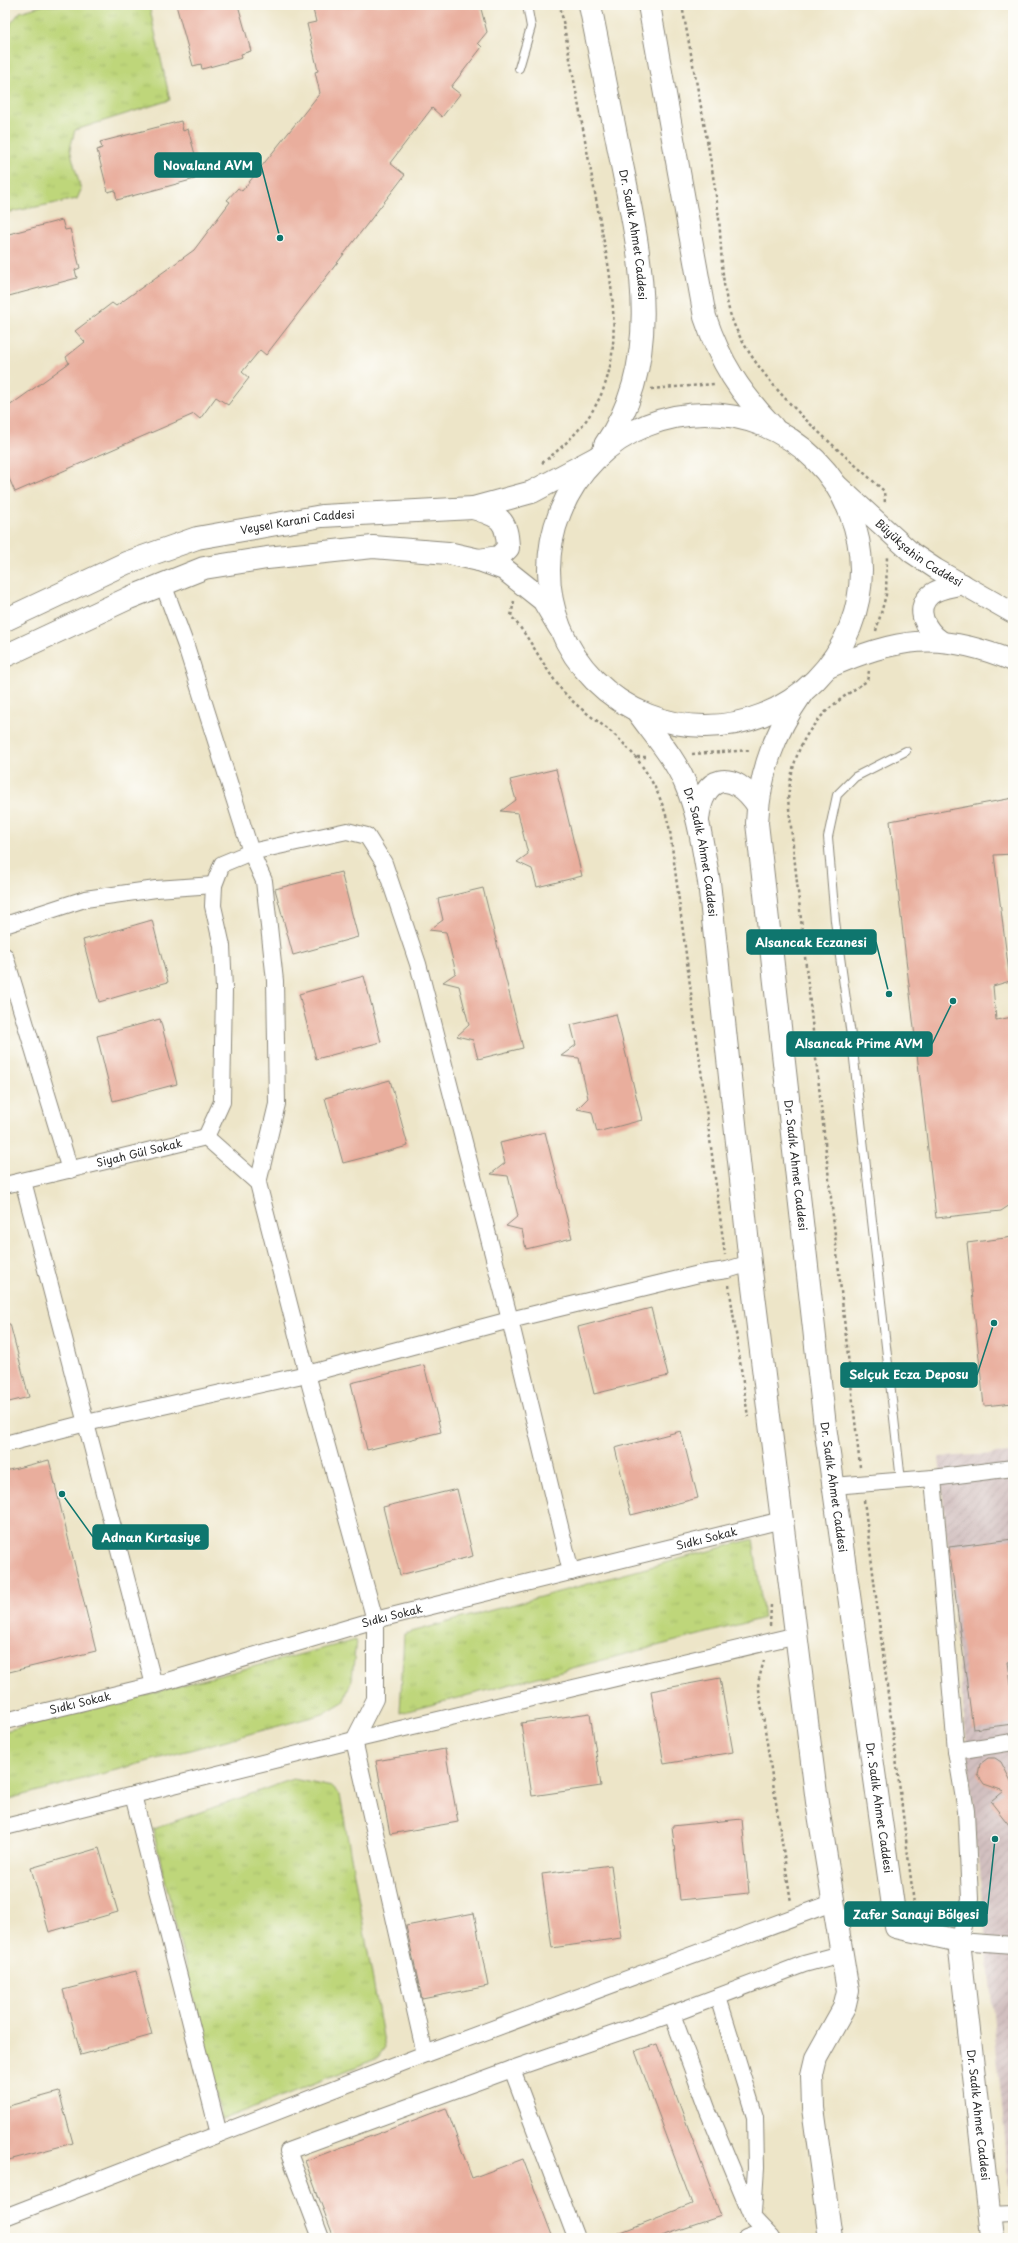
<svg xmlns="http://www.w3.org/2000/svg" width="1018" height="2243" font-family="'Playpen Sans',sans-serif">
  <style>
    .industrial { fill: url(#industrial-furrows) }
    .grass { fill: url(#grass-tufts); stroke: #748052 }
    .building { fill: #e9ae9d }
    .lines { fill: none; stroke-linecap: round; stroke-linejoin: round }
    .service-casing { stroke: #8c887a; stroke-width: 10 }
    .minor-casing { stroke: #8c887a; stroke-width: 18 }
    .tertiary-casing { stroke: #8c887a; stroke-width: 22 }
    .secondary-casing { stroke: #8c887a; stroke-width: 24 }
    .primary-casing { stroke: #8c887a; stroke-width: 24 }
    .path { stroke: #8c887a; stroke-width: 2.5; stroke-dasharray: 3 3; stroke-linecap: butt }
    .service { stroke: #fff; stroke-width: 8 }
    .minor { stroke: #fff; stroke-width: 16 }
    .tertiary { stroke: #fff; stroke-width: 20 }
    .secondary { stroke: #fff; stroke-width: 22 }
    .primary { stroke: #fff; stroke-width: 22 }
    .labels { text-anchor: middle; stroke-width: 3; stroke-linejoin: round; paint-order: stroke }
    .street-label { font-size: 11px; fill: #2b2b2b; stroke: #fdfcf7 }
    .leader { fill: none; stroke: #0f766e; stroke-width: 1.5 }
    .callout-dot { fill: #0f766e; stroke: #fdfcf7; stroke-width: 1.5 }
    .callout { fill: #0f766e; stroke: #0f766e; stroke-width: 1.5 }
    .callout-label { font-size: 12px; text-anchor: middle; font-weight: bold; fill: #fff }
  </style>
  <defs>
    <pattern id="industrial-furrows" width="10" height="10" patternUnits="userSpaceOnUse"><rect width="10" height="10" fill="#d1bfbf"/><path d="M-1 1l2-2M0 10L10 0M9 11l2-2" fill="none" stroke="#b4a4a4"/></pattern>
    <pattern id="grass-tufts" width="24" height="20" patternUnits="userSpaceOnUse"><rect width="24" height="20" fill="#bed67a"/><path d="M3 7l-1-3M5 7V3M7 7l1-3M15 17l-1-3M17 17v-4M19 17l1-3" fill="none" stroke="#a3b86a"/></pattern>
  </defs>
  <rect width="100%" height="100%" fill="#fdfcf7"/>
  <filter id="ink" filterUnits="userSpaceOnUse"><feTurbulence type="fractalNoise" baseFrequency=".025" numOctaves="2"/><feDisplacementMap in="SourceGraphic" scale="8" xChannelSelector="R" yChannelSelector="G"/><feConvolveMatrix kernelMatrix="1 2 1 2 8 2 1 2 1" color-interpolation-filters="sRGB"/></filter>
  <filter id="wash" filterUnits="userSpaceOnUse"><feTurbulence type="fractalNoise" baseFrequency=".012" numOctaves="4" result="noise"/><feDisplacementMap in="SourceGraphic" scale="16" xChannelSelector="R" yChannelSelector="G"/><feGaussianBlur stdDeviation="0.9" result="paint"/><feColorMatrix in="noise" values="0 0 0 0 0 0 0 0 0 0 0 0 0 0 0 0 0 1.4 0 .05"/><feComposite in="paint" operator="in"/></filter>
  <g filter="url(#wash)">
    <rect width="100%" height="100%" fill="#ede5c8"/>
    <path class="industrial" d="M1013 1453V2221L939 1457Z"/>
    <g class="grass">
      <path d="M44 5H149L170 100 75 130 70 149 81 190 77 199 5 213V46L11 23 20 12Z"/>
      <path d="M753 1539 764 1618 400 1713 404 1634Z"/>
      <path d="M356 1640 352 1679 343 1702 323 1714 5 1800V1731Z"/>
      <path d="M293 1779 332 1787 340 1795 385 2048 378 2058 222 2120 153 1829Z"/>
    </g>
    <g id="blocks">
      <g class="building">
        <path d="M176 5H238L251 51 241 54 242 58 202 69 201 64 193 66Z"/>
        <path d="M312 5H480L487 32 478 43 482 47 451 87 460 94 442 117 432 108 390 163 405 175 266 355 260 350 242 372 249 378 228 405 216 397 200 419 194 414 15 492 5 469V409L69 363 66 357 85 342 75 331 112 303 116 306 194 250 230 202 227 200 238 188 242 191 320 93 315 72 318 71 307 24 316 22Z"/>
        <path d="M181 121 183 131 188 129 199 169 193 170 195 179 117 200 115 190 108 192 97 150 102 148 100 142Z"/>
        <path d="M62 220 65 230 70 229 80 268 75 270 77 278 5 297V235Z"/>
        <path d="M556 769 582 876 537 887 532 869 517 862 528 854 518 813 501 811 516 800 510 780Z"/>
        <path d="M1013 798V854L994 855 1010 981 993 986 996 1020 1013 1017V1203L1001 1211 936 1218 890 821Z"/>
        <path d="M341 872 358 937 293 955 275 889Z"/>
        <path d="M483 888 523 1048 478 1059 473 1040 457 1036 469 1025 459 986 443 982 456 973 446 932 429 930 443 920 438 899Z"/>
        <path d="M152 920 168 982 99 1002 83 940Z"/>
        <path d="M364 976 381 1042 316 1059 299 994Z"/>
        <path d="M616 1014 642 1120 597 1132 592 1112 577 1109 588 1098 579 1058 561 1056 576 1045 571 1025Z"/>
        <path d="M160 1019 177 1084 113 1101 97 1036Z"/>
        <path d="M390 1080 408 1146 343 1163 325 1098Z"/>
        <path d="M545 1132 572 1238 526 1249 522 1230 506 1226 518 1216 508 1176 491 1174 505 1163 500 1143Z"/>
        <path d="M1013 1237V1403L984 1406 967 1243Z"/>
        <path d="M651 1308 668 1376 594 1394 578 1327Z"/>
        <path d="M5 1324H10L29 1397 5 1403Z"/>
        <path d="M424 1365 441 1432 367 1450 351 1383Z"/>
        <path d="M681 1431 698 1498 631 1515 615 1448Z"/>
        <path d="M49 1460 96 1651 5 1673V1471Z"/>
        <path d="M457 1489 473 1556 400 1575 383 1507Z"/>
        <path d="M1013 1539V1661L1008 1662 1013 1697V1724L973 1729 949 1547Z"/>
        <path d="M720 1678 733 1752 664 1764 651 1691Z"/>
        <path d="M590 1713 601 1786 532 1796 521 1723Z"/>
        <path d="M445 1749 458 1822 390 1834 376 1761Z"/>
        <path d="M988 1758H995L1001 1762 1013 1785V1830L991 1802 1004 1791 984 1784 978 1775 980 1764Z"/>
        <path d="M742 1819 749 1893 680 1900 672 1826Z"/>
        <path d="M99 1848 118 1912 49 1932 31 1868Z"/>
        <path d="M611 1865 621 1938 552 1948 542 1874Z"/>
        <path d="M474 1913 488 1986 422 1999 406 1926Z"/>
        <path d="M136 1971 152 2035 81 2055 63 1990Z"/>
        <path d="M657 2044 721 2216 656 2238H606L692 2204 635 2051Z"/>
        <path d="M59 2092 73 2143 5 2161V2107Z"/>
        <path d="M446 2108 472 2178 523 2159 553 2238H334L305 2161Z"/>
      </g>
    </g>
  </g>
  <g filter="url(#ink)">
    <use href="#blocks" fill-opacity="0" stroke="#8c887a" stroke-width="1"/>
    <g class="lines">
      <g class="service-casing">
        <g id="service">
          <path d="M519 68 531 27 527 5"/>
          <path d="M901 1481 853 1050 835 921 828 837 837 795 855 777 906 751"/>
        </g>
      </g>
      <g class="minor-casing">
        <g id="minor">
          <path d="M163 584 186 646 251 852 264 881 275 981 277 1104 258 1183 307 1374 375 1620V1699L354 1740 425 2054"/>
          <path d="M5 925 85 899 156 889 214 885"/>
          <path d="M5 956 70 1170"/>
          <path d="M206 1137 222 1102 224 989 222 946 213 906 214 885 222 864 251 852 347 831 367 836 384 863 418 964 510 1320 571 1572"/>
          <path d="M23 1181 154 1685"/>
          <path id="s1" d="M5 1185 206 1137 258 1183"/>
          <path d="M5 1444 86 1423 307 1374 510 1320 699 1274 727 1270 750 1263"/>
          <path d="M933 1478 956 1751 966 1811 970 1899 959 1941 1013 1945"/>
          <path d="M833 1486 933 1478 1013 1468"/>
          <path id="s2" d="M5 1721 154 1685 375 1620 782 1520"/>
          <path d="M956 1751 1013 1742"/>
          <path d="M133 1795 219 2134"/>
          <path d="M5 1827 354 1740 797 1635"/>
          <path d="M718 1997 755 2117 756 2168 753 2213"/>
          <path d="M512 2069 576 2238"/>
          <path d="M989 2214 1013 2213"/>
          <path d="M5 2217 425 2054 832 1903"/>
          <path d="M321 2238 288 2151 512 2069 672 2014"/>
          <path d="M746 2238 765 2231"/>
          <path d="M772 2238 752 2217 708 2111 672 2014 804 1964 841 1954"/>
        </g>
      </g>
      <g class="tertiary-casing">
        <g id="tertiary">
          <path id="s3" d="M834 482 912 553 936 569 1013 613"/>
          <path d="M941 641C927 631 913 610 930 595 938 588 953 587 963 584"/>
          <path d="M826 669C897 638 939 630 1013 661"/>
        </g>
      </g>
      <g class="secondary-casing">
        <g id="secondary">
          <path d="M473 508C499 516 507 518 508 548L499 557 479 560"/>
          <path id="s4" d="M5 620 126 563 197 538 322 516 473 508 532 492 596 458"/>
          <path d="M5 656 129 598 204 568 267 558 373 547 448 553 479 560 504 569 543 600 559 627"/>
        </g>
      </g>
      <g class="primary-casing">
        <g id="primary">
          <path id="s5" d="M590 5C600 57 611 108 621 160 640 254 665 360 605 445"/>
          <path d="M649 5 705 317C720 362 740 393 773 427"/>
          <circle cx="705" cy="570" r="156"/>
          <path id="s6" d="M802 693C774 733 759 774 757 823L825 1426 896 1927 959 1941 992 2238"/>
          <path id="s7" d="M637 711C654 735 674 757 685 783 699 814 703 849 709 882L750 1263 817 1802 848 1991 844 2008 816 2058 812 2075 813 2108 831 2238"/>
          <path d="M698 820C702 774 733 768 758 806"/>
        </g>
      </g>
      <g class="path">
        <path d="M682 5C694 73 709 142 718 210 723 250 719 298 739 335 772 397 833 444 884 491L885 503"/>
        <path d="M651 389 714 384"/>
        <path d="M542 463C616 408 620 354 609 269L560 5"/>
        <path d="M514 601 511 616C531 639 543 666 561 689 575 706 594 718 610 731 641 757 662 792 670 831L725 1255"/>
        <path d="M876 631 886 595 887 556"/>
        <path d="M692 754 751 750"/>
        <path d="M637 757H648"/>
        <path d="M729 1285 748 1417"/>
        <path d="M860 1467 788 799C794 737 817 713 867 681L869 671"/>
        <path d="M864 1500 915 1912"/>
        <path d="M770 1626 771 1605"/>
        <path d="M764 1660 758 1683 791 1902"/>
      </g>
      <use href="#service" class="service"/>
      <use href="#minor" class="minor"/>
      <use href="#tertiary" class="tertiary"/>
      <use href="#secondary" class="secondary"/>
      <use href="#primary" class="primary"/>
    </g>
  </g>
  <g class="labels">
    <g class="street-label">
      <text dy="4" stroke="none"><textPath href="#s5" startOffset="234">Dr. Sadık Ahmet Caddesi</textPath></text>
      <text dy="4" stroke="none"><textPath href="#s4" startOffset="311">Veysel Karani Caddesi</textPath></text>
      <text dy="4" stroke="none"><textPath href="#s3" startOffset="111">Büyükşahin Caddesi</textPath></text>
      <text dy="4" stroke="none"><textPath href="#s7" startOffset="158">Dr. Sadık Ahmet Caddesi</textPath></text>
      <text dy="4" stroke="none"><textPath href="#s1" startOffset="138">Siyah Gül Sokak</textPath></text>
      <text dy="4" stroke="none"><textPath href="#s6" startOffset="484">Dr. Sadık Ahmet Caddesi</textPath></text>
      <text dy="4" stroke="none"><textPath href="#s6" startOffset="808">Dr. Sadık Ahmet Caddesi</textPath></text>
      <text dy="4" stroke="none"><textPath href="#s2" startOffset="725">Sıdkı Sokak</textPath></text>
      <text dy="4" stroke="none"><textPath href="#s2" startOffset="401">Sıdkı Sokak</textPath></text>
      <text dy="4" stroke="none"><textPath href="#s2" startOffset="77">Sıdkı Sokak</textPath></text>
      <text dy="4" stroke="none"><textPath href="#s6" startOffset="1132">Dr. Sadık Ahmet Caddesi</textPath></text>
      <text dy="4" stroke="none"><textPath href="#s6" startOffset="1492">Dr. Sadık Ahmet Caddesi</textPath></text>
    </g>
  </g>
  <path class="leader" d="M280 238L261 165M889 994L876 942M953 1001L932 1044M994 1323L977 1375M62 1494L93 1537M995 1839L987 1914"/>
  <g class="callout-dot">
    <circle cx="280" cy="238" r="4"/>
    <circle cx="889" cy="994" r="4"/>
    <circle cx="953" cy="1001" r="4"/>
    <circle cx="994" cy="1323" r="4"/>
    <circle cx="62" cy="1494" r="4"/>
    <circle cx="995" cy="1839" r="4"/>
  </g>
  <g class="callout">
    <rect x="155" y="153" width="106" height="24" rx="4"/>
    <rect x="747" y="930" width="129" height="24" rx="4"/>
    <rect x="787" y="1032" width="145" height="24" rx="4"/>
    <rect x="841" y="1363" width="136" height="24" rx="4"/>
    <rect x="93" y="1525" width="115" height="24" rx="4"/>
    <rect x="845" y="1902" width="142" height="24" rx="4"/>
  </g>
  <g class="callout-label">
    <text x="208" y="170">Novaland AVM</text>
    <text x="811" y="947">Alsancak Eczanesi</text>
    <text x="859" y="1048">Alsancak Prime AVM</text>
    <text x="909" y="1379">Selçuk Ecza Deposu</text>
    <text x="151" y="1542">Adnan Kırtasiye</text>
    <text x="916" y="1919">Zafer Sanayi Bölgesi</text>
  </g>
  <rect width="1018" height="2243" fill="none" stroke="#fdfcf7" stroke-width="20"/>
</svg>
